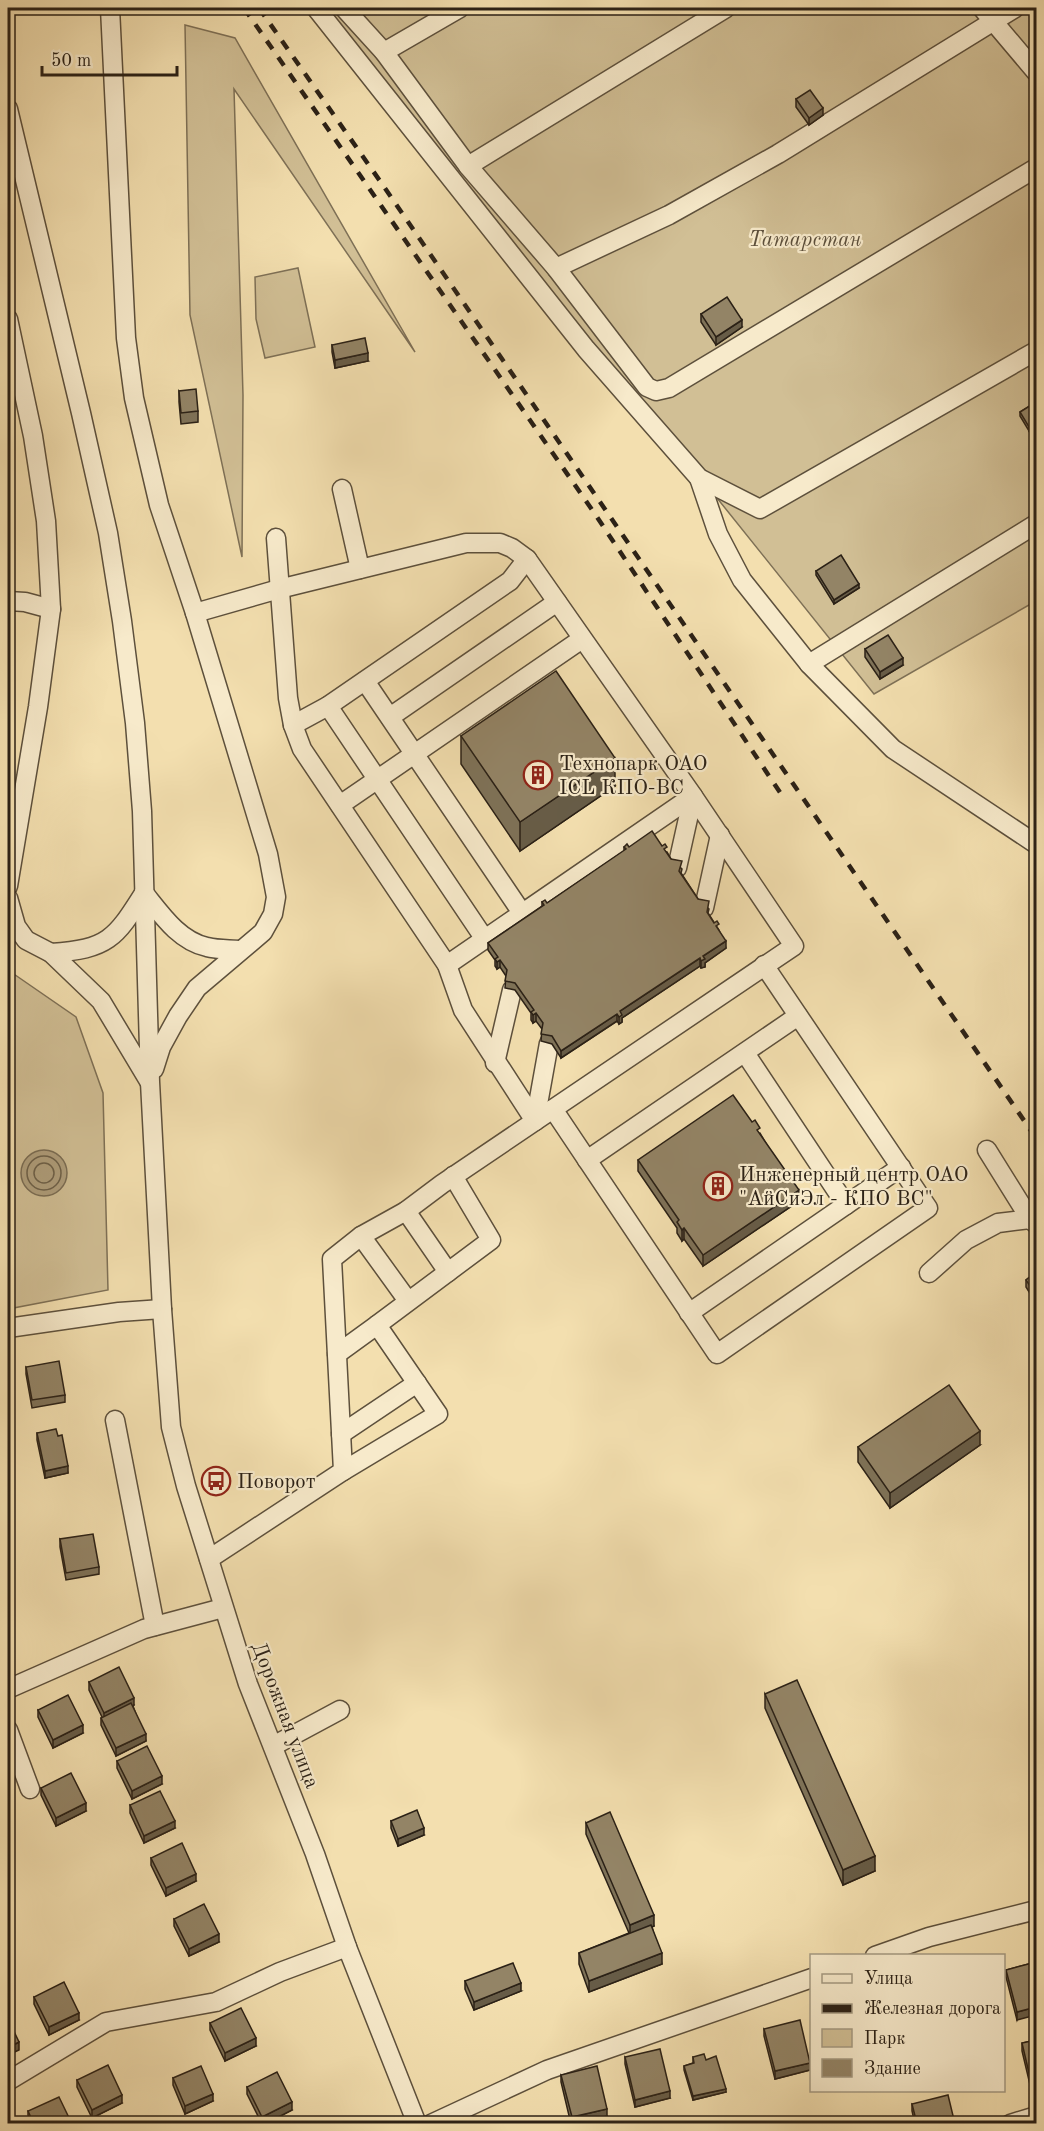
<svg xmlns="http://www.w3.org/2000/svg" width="1044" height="2131" font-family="'Old Standard TT',serif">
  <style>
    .green { fill: #d1bf95; stroke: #7e7056; stroke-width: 1.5 }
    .water { fill: #af9e7b; stroke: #7a6c53; stroke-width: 1.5 }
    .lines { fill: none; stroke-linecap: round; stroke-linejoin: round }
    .shore { stroke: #6d6048; stroke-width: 1.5 }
    .minor-casing { stroke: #5d503c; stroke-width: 21 }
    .minor { stroke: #f7eacb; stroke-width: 18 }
    .rail { stroke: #2b2116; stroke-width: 4.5; stroke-dasharray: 10 10; stroke-linecap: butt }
    .wall { fill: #7e7258; stroke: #2b2116; stroke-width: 1.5 }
    .shaded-wall { fill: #675c47; stroke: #2b2116; stroke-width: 1.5 }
    .building { fill: #938466; stroke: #2b2116; stroke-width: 1.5 }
    .labels { text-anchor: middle; stroke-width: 4.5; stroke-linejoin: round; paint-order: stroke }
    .park-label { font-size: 21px; font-style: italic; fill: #5d503c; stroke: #f7eacb }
    .poi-label { font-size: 21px; fill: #2b2116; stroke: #f7eacb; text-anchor: start }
    .street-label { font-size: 21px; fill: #2b2116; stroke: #f7eacb }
  </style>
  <rect width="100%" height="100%" fill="#f3dfaf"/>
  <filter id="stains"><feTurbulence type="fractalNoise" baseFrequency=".00333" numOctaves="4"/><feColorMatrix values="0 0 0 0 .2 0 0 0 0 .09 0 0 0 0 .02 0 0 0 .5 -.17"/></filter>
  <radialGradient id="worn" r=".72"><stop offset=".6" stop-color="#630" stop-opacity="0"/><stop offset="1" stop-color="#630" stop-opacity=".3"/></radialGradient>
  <g class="green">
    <path d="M326 8H1036V601L874 694 709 488 699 478Z"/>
    <path d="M185 25 235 38 415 352 234 89 243 395 242 557 190 315Z"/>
    <path d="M298 268 315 347 265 358 256 319 255 277Z"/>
    <path d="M8 970 76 1017 103 1093 108 1290 8 1309Z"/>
  </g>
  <circle class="water" cx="44" cy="1173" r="23"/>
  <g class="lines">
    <g class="shore">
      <circle cx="44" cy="1173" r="17"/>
      <circle cx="44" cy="1173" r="10"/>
    </g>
    <g class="minor-casing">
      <g id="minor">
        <path d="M110 8 126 338 134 398 159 505 195 613 268 854 276 897 273 914 263 932 197 988 178 1016 161 1047 154 1069"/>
        <path d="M316 8 586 349 699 478 760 509 1036 351"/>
        <path d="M344 8 384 52 468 166 556 268 647 387 656 391 669 388 1036 168"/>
        <path d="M982 8 1036 72"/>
        <path d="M384 52 460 8"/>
        <path d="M8 109 81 413 108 533 122 621 135 723 142 811 150 1082 162 1309 171 1427 186 1486 248 1684 315 1854 347 1947 417 2124"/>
        <path d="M468 166 726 8"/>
        <path d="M556 268 669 215 778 154 1015 8"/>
        <path d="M8 319 33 436 46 521 51 609 38 707 8 886"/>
        <path d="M699 478 718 534 742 580 809 664 893 749 1036 844"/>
        <path d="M342 489 360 569"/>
        <path d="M276 538 288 698 293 725 302 749 447 965 463 1010 535 1121"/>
        <path d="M8 601 25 602 51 609"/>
        <path d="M195 613 279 589 466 543H500L512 548 527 559 693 796 677 868"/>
        <path d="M809 664 1036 524"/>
        <path d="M365 681 522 913"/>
        <path d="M328 706 484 938"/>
        <path d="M390 717 557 602"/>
        <path d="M293 725 328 706 510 581 527 559"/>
        <path d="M340 805 582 639"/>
        <path d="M144 893C161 914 179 941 207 947 218 950 230 949 240 950"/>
        <path d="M8 898 16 926 26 940 51 953 101 1001 149 1081"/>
        <path d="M704 908 720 835"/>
        <path d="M51 953C108 949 115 939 144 893"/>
        <path d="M745 1053 846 1205"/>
        <path d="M495 1063 512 990"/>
        <path d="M553 1109 717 1354 928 1208 764 965"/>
        <path d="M535 1121 549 1043"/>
        <path d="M987 1150 1030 1219 1036 1224"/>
        <path d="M587 1160 798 1016"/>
        <path d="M406 1211 448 1272"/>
        <path d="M361 1236 408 1301"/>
        <path d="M929 1273 966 1240 998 1223 1030 1219"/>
        <path d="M689 1313 901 1167"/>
        <path d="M8 1328 119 1312 162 1309"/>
        <path d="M337 1354 377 1325"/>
        <path d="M115 1420 155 1626"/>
        <path d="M341 1434 417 1383"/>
        <path d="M343 1471 438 1414 377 1325 491 1240 453 1176"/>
        <path d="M209 1559 343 1471 332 1259 361 1236 406 1211 442 1184 794 946 693 796 447 965"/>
        <path d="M8 1689 144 1629 223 1608"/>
        <path d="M8 1730 30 1789"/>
        <path d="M273 1746 340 1710"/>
        <path d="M875 1956 929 1937 1036 1910"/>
        <path d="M8 2081 106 2022 216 2002 280 1972 347 1947"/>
        <path d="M431 2124 547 2070 812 1978"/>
        <path d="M1010 2124 1036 2116"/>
      </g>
    </g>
    <use href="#minor" class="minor"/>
    <g class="rail">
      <path d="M244 8 595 514 783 797"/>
      <path d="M259 8 380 181 1036 1138"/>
    </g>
  </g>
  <g class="wall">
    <path d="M796 99 823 115 809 125 796 107Z"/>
    <path d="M1036 288V300L1034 296V289Z"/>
    <path d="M701 314 742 327 716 345 701 322Z"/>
    <path d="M332 345 368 361 335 368 332 352Z"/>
    <path d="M179 391 198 411V422L181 424 179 402Z"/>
    <path d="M1036 402V426L1029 431 1020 416V412Z"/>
    <path d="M816 571 859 588 834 604 816 575Z"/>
    <path d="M865 649 903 665 880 679 865 657Z"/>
    <path d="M461 736 615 786 520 851 461 764Z"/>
    <path d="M624 847 667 852 671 859 682 869 681 873 698 899 709 909 708 913 719 930 726 948 705 963V967L701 968 700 966 622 1018V1022L619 1024 617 1021 561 1058 552 1044 541 1041 542 1029 536 1021 533 1023 531 1020V1013L515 990 505 988 506 976 500 967 497 969 495 966V960L488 950V943L542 906V902L547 903 624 851Z"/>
    <path d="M760 1133 799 1201 703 1266 684 1239 682 1241 677 1233V1228L638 1171V1160Z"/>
    <path d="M1036 1272V1303L1026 1287V1280Z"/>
    <path d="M26 1367 65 1395V1402L32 1408 26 1374Z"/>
    <path d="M37 1433 58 1436 68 1473 45 1478 37 1440Z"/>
    <path d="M980 1445 890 1508 858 1462V1447Z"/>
    <path d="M60 1539 99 1567V1574L66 1580 60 1547Z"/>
    <path d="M89 1682 134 1705 133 1706 146 1741 116 1756 101 1725V1718L102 1717 89 1690Z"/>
    <path d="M765 1694 875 1871 843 1885 765 1708Z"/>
    <path d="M38 1710 83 1733 53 1748 38 1717Z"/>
    <path d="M117 1761 162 1784 132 1799 117 1768Z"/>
    <path d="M41 1788 86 1811 56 1826 41 1795Z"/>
    <path d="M130 1805 175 1828 144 1843 130 1813Z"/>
    <path d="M391 1821 424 1835 398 1846 391 1828Z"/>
    <path d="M586 1823 654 1926 652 1927 662 1964 589 1992 579 1964V1953L629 1933 586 1834Z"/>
    <path d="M151 1858 196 1881 166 1896 151 1865Z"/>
    <path d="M174 1919 219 1942 189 1956 174 1926Z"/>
    <path d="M1036 1962 1017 2020 1006 1977V1970Z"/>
    <path d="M465 1981 521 1991 474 2010 465 1989Z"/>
    <path d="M34 1997 79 2020 49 2035 34 2004Z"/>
    <path d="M210 2023 256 2046 225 2061 210 2030Z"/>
    <path d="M764 2029 810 2070 775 2079 764 2036Z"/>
    <path d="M1036 2040V2092L1032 2093 1022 2051V2043Z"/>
    <path d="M625 2057 670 2098 635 2107 625 2064Z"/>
    <path d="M693 2057 706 2060 726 2092 693 2100 684 2070V2066L693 2063Z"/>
    <path d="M561 2075 607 2116 577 2124H571L561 2082Z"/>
    <path d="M173 2078 213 2101 185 2114 173 2085Z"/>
    <path d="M77 2080 122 2103 92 2118 77 2087Z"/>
    <path d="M247 2087 292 2110 265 2124H262L247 2094Z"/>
    <path d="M912 2104 955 2124H915L912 2111Z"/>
    <path d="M28 2111 72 2124H33L28 2115Z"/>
  </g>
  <g class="shaded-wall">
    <path d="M823 108V115L809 125V118Z"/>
    <path d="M742 320V327L716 345V337Z"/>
    <path d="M368 353V361L335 368V360Z"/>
    <path d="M1036 422V426L1029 431V427Z"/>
    <path d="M859 584V588L834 604V600Z"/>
    <path d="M903 658V665L880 679V672Z"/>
    <path d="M615 758V786L520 851V822Z"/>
    <path d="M726 941V948L705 963V967L701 968V961L703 956Z"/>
    <path d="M700 958V966L622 1018V1022L619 1024V1017L620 1011Z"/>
    <path d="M500 960V967L497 969V962Z"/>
    <path d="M536 1013V1021L533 1023V1015Z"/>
    <path d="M617 1014V1021L561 1058V1051Z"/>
    <path d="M799 1190V1201L703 1266V1255Z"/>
    <path d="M684 1228V1239L682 1241V1230Z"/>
    <path d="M980 1431V1445L890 1508V1493Z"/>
    <path d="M68 1466V1473L45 1478V1471Z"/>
    <path d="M134 1698V1705L104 1720V1713Z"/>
    <path d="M83 1725V1733L53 1748V1740Z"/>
    <path d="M146 1734V1741L116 1756V1748Z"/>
    <path d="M162 1776V1784L132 1799V1791Z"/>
    <path d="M86 1803V1811L56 1826V1818Z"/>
    <path d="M175 1821V1828L144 1843V1836Z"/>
    <path d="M424 1828V1835L398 1846V1839Z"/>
    <path d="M875 1856V1871L843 1885V1870Z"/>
    <path d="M196 1874V1881L166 1896V1888Z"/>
    <path d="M654 1915V1926L630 1936V1925Z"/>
    <path d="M219 1934V1942L189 1956V1949Z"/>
    <path d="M662 1953V1964L589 1992V1981Z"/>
    <path d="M521 1983V1991L474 2010V2002Z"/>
    <path d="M1036 2007V2015L1017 2020V2012Z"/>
    <path d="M79 2013V2020L49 2035V2027Z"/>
    <path d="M256 2038V2046L225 2061V2053Z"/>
    <path d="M19 2042V2050L8 2055V2048Z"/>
    <path d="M810 2063V2070L775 2079V2071Z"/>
    <path d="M1036 2084V2092L1032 2093V2086Z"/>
    <path d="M726 2089V2092L693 2100V2096Z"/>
    <path d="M670 2091V2098L635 2107V2100Z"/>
    <path d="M213 2094V2101L185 2114V2106Z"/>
    <path d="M122 2095V2103L92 2118V2110Z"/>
    <path d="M292 2102V2110L265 2124H262V2117Z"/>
    <path d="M607 2109V2116L577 2124H572V2117Z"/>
  </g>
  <g class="building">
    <path d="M810 90 823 108 809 118 796 99Z"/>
    <path d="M727 297 742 320 716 337 701 314Z"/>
    <path d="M365 338 368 353 335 360 332 345Z"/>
    <path d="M196 389 198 411 181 413 179 391Z"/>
    <path d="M1036 402V422L1029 427 1020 412Z"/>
    <path d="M841 555 859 584 834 600 816 571Z"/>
    <path d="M888 635 903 658 880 672 865 649Z"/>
    <path d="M556 671 615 758 520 822 461 736Z"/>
    <path d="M652 831 662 846 665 844 667 847 664 849 671 859 682 861 679 871 698 899 709 901 707 912 714 923 717 921 719 924 716 926 726 941 703 956 705 959 701 961 700 958 620 1011 622 1015 619 1017 617 1014 561 1051 552 1036 541 1034 543 1023 536 1013 533 1015 531 1012 534 1010 515 983 505 981 507 970 500 960 497 962 495 959 498 957 488 943 544 905 542 902 545 900 547 903 626 849 624 847 627 844 629 847Z"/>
    <path d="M733 1095 752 1122 755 1120 760 1128 757 1130 799 1190 703 1255 684 1228 682 1230 677 1222 679 1220 638 1160Z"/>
    <path d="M1036 1272V1295L1026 1280Z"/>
    <path d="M59 1361 65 1395 32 1400 26 1367Z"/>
    <path d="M949 1385 980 1431 890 1493 858 1447Z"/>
    <path d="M56 1429 58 1436 62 1435 68 1466 45 1471 37 1433Z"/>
    <path d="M93 1534 99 1567 66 1573 60 1539Z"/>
    <path d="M119 1667 134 1698 104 1713 89 1682Z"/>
    <path d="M797 1680 875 1856 843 1870 765 1694Z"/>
    <path d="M68 1695 83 1725 53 1740 38 1710Z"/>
    <path d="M131 1703 146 1734 116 1748 101 1718Z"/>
    <path d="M147 1746 162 1776 132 1791 117 1761Z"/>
    <path d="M71 1773 86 1803 56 1818 41 1788Z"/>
    <path d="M160 1791 175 1821 144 1836 130 1805Z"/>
    <path d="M417 1810 424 1828 398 1839 391 1821Z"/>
    <path d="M610 1812 654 1915 630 1925 586 1823Z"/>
    <path d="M182 1843 196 1874 166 1888 151 1858Z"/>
    <path d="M204 1904 219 1934 189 1949 174 1919Z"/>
    <path d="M651 1925 662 1953 589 1981 579 1953Z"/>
    <path d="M1036 1962V2007L1017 2012 1006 1970Z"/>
    <path d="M513 1963 521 1983 474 2002 465 1981Z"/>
    <path d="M64 1982 79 2013 49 2027 34 1997Z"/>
    <path d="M241 2008 256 2038 225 2053 210 2023Z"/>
    <path d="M8 2019 19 2042 8 2048Z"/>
    <path d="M800 2020 810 2063 775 2071 764 2029Z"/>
    <path d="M1036 2040V2084L1032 2086 1022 2043Z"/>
    <path d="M660 2049 670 2091 635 2100 625 2057Z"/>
    <path d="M704 2054 706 2060 716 2056 726 2089 693 2096 684 2066 694 2063 693 2057Z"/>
    <path d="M108 2065 122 2095 92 2110 77 2080Z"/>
    <path d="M201 2066 213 2094 185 2106 173 2078Z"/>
    <path d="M597 2066 607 2109 572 2117 561 2075Z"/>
    <path d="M277 2072 292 2102 262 2117 247 2087Z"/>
    <path d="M948 2095 955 2124H917L912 2104Z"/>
    <path d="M59 2097 72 2124H34L28 2111Z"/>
    <path d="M662 2119 663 2124H649Z"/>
  </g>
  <defs>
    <g id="building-ring" transform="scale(1.5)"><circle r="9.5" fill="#f7eacb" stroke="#8f2418" stroke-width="1.5"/><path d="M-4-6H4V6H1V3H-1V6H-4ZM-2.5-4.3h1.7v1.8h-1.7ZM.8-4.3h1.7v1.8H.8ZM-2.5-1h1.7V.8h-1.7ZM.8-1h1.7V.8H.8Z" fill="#8f2418"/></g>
    <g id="bus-ring" transform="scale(1.5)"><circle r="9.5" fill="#f7eacb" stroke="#8f2418" stroke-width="1.5"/><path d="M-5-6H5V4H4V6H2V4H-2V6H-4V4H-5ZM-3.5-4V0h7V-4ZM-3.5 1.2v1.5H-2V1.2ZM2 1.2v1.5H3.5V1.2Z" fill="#8f2418"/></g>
  </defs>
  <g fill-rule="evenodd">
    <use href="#building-ring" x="538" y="775"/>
    <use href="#building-ring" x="718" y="1186"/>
    <use href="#bus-ring" x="216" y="1481"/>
  </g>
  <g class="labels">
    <g class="park-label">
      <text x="805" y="246">Татарстан</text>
    </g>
    <g class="poi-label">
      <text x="559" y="770">Технопарк OAO<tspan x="559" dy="24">ICL КПО-ВС</tspan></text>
      <text x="739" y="1181">Инженерный центр ОАО<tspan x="739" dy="24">"АйСиЭл - КПО ВС"</tspan></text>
      <text x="237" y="1488">Поворот</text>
    </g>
    <g class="street-label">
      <text transform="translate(286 1715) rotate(69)" y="7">Дорожная улица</text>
    </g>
  </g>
  <rect width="1044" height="2131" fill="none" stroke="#f3dfaf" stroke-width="30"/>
  <rect x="9" y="9" width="1026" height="2113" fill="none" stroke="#2b2116" stroke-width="3"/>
  <rect x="15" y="15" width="1014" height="2101" fill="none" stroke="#2b2116" stroke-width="1.5"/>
  <rect x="810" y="1954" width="195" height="138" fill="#f7eacb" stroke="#a59a83" stroke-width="1.5"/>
  <rect x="822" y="1974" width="30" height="9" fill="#f7eacb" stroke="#a59a83" stroke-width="1.5"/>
  <text x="864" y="1984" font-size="18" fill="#2b2116">Улица</text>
  <rect x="822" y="2004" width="30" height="9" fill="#2b2116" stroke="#a59a83" stroke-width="1.5"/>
  <text x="864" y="2014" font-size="18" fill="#2b2116">Железная дорога</text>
  <rect x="822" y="2029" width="30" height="18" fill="#d1bf95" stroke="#a59a83" stroke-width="1.5"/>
  <text x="864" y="2044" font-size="18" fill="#2b2116">Парк</text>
  <rect x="822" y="2059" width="30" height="18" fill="#938466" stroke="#a59a83" stroke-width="1.5"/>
  <text x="864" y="2074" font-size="18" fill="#2b2116">Здание</text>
  <path d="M42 66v9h135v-9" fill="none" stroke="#2b2116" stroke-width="3"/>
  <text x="51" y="66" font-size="18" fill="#2b2116" stroke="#f7eacb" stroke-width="4.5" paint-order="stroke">50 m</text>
  <rect width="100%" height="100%" filter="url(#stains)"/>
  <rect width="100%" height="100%" fill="url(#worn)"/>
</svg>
